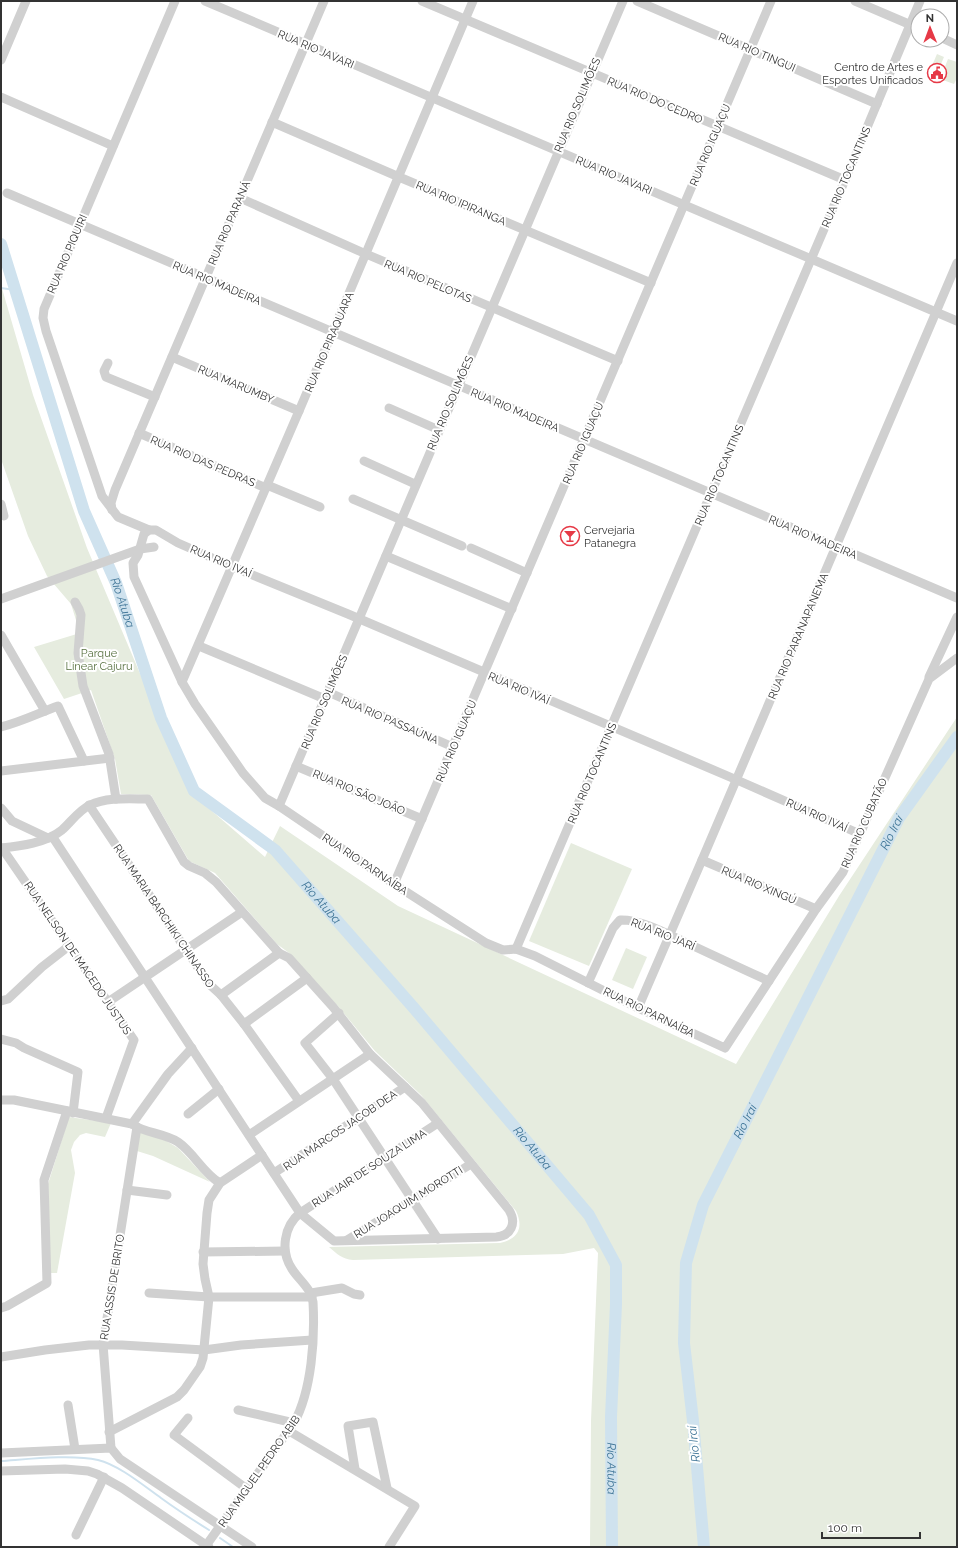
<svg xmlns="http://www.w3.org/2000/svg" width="958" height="1548" font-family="Raleway,sans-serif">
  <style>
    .green { fill: #e6ecdf }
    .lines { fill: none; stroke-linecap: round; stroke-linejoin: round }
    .stream { stroke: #cfe2ee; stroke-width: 2 }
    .river { stroke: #cfe2ee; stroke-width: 12 }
    .minor { stroke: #d0d0d0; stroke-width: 9 }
    .labels { text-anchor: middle; stroke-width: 4; stroke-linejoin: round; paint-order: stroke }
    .street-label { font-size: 11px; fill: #333; stroke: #fff }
    .poi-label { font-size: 11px; fill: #333; stroke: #fff; text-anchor: end }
    .park-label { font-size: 11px; fill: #56703f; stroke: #fff }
    .water-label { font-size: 12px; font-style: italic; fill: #3f7597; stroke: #fff }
  </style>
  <rect width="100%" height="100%" fill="#fff"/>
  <g class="green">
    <path d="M937 54 944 57 935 78 928 75Z"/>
    <path d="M948 59 957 62V78L954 84 940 79Z"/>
    <path d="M1 285 33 395 87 548 190 792 265 857 280 826 398 906 736 1064 839 896 957 717V1547H590L591 1421 598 1253 594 1248 563 1254 353 1260C342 1259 337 1254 329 1247L500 1243C518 1239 524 1228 516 1211L421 1095 375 1051 337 1005 289 953 277 944 215 873 189 861 151 795 121 794 115 759 91 690 64 699 34 647 80 633 71 604 47 576 28 536 1 459Z"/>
    <path d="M571 843 632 869 589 966 529 941Z"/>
    <path d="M626 948 647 957 633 989 612 980Z"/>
    <path d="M69 1117 111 1123 105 1137 86 1133 80 1135 74 1142 71 1150 75 1173 57 1273H50L48 1184Z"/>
    <path d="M139 1132 163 1139 178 1148 210 1182 153 1156 137 1151Z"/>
  </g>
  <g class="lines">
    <g class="stream">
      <path d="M1 288 15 290"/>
      <path d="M1 1461C29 1459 72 1454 98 1460 119 1465 144 1486 161 1498 176 1509 193 1520 209 1530"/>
      <path d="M220 1538 233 1547"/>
    </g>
    <g class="river">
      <path id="s1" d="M1 244 84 511 116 583 161 718 194 791 275 850 413 1007 589 1215 616 1265V1304L611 1417 612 1547"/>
      <path id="s2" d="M704 1547 693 1421 684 1343 686 1263 703 1205 899 818 957 737"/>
    </g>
    <g class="minor">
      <path d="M205 1 957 321"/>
      <path d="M422 1 845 180"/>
      <path d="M637 1 877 104"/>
      <path d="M855 1 918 28"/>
      <path d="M942 38 957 45"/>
      <path d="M1 60 26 1"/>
      <path d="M1 97 113 146"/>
      <path d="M272 122 399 177 651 283"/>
      <path d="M7 193 957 598"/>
      <path d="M240 198 366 254 618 361"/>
      <path d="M172 357 299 411"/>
      <path d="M108 363 104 371 106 377 155 397"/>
      <path d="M389 408 439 430"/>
      <path d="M139 433 266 488"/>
      <path d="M364 461 415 484"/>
      <path d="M267 485 320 507"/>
      <path d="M353 499 462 546"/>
      <path d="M1 504 4 516"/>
      <path d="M112 510 111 503 115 490 324 1"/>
      <path d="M149 530 118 517 102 496 46 331 43 318 44 309 175 1"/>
      <path d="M471 548 527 573"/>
      <path d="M386 556 512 609"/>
      <path d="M1 599 140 549 154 547"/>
      <path d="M75 602 79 609 81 615 78 653 83 686 109 754 116 799"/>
      <path d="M1 635 45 711"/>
      <path d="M199 646 325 699"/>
      <path d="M929 677 957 617"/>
      <path d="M182 682 299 411 473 1"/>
      <path d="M328 692 453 747"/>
      <path d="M1 727C21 722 39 713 58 706L84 761"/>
      <path d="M296 766 422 819"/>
      <path d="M1 771 110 758"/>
      <path d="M89 805 209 984 221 995 244 1024 299 1101"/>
      <path d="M279 806 623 1"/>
      <path d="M1 808 12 821 48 838"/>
      <path d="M860 834 737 780 348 614 233 567 178 543 156 530H149L144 534 138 555 133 563 134 577 182 682 195 704 243 773 265 798 279 806 394 884 486 943 503 950 516 949 535 956 638 1008 725 1048 816 909 843 872 929 679 957 658"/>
      <path d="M1 848C21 846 46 843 62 830 71 822 79 810 90 805 107 797 129 799 148 799L184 862 189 866 205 873 216 882 279 953 289 958 333 1007 370 1054 422 1103 509 1210C517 1223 511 1236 496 1237L334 1241 300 1213 52 836"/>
      <path d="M2 848 134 1040 106 1118"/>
      <path d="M702 860 816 909"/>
      <path d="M394 884 771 1"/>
      <path d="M516 949 845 180 920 1"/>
      <path d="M588 983 613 928 620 920C641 919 669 935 689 944 715 956 742 969 769 981"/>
      <path d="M221 995 279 953"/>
      <path d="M1 1001 8 999 42 967 69 946"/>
      <path d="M108 1002 242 912"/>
      <path d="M638 1008 702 860 957 263"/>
      <path d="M339 1013 305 1043 333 1079 438 1239"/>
      <path d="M244 1024 307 978"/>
      <path d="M1 1039 16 1043 24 1048 78 1072 73 1113"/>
      <path d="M1 1100H14L132 1124C144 1133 164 1133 178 1142 194 1153 203 1173 220 1183"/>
      <path d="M188 1114 219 1089"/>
      <path d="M132 1124 168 1074 192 1048"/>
      <path d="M249 1135 370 1054"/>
      <path d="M274 1173 405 1087"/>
      <path d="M127 1190 167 1195"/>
      <path d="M347 1240 471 1164"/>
      <path d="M203 1252 285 1251"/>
      <path d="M149 1293 209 1297H312"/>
      <path d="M311 1293 342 1288 354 1294 360 1295"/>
      <path d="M1 1308 7 1306 47 1283 44 1180 67 1111"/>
      <path d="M1 1357 45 1350 89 1345H122L204 1350 241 1345 312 1340"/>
      <path d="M68 1405 75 1449"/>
      <path d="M238 1410 294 1423"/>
      <path d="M188 1418 174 1435 247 1489"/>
      <path d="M289 1431 415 1506 389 1547"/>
      <path d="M109 1432 177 1397 184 1390 200 1367 203 1358 209 1297 205 1279 203 1264 207 1213 209 1200 220 1183 262 1155"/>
      <path d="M111 1448 103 1344 137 1127"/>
      <path d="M1 1453 111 1448 120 1459 252 1547"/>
      <path d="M355 1469 348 1426 373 1422 387 1488"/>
      <path d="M1 1471 65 1469 88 1471 97 1474 122 1488 209 1547"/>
      <path d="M76 1535 104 1477"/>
      <path d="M205 1547 294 1423C312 1390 315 1338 313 1302 311 1288 299 1280 292 1269 280 1251 284 1226 300 1213L438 1123"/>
    </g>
  </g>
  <defs>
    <g id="civic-ring" transform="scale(1)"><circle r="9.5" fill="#fff" stroke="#e63946" stroke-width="1.5"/><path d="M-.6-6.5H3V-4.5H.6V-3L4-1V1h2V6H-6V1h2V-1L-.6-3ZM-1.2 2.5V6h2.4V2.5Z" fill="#e63946"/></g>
    <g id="bar-ring" transform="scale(1)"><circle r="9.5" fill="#fff" stroke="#e63946" stroke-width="1.5"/><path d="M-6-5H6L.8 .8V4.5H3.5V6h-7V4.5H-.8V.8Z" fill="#e63946"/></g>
  </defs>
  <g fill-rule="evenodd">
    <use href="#civic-ring" x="937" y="73"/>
    <use href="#bar-ring" x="570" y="536"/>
  </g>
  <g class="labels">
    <g class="street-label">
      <text transform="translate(316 49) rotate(23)" y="4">RUA RIO JAVARI</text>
      <text transform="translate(757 52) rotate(23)" y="4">RUA RIO TINGUI</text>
      <text transform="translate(655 100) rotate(23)" y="4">RUA RIO DO CEDRO</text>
      <text transform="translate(577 105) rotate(-67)" y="4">RUA RIO SOLIMÕES</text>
      <text transform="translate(710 145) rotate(-67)" y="4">RUA RIO IGUAÇU</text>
      <text transform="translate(614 175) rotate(23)" y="4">RUA RIO JAVARI</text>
      <text transform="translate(846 177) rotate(-67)" y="4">RUA RIO TOCANTINS</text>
      <text transform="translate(461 203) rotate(23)" y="4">RUA RIO IPIRANGA</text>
      <text transform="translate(229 223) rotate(-67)" y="4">RUA RIO PARANÁ</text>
      <text transform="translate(67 254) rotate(-67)" y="4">RUA RIO PIQUIRI</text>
      <text transform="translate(428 281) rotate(23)" y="4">RUA RIO PELOTAS</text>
      <text transform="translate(217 283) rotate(23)" y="4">RUA RIO MADEIRA</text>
      <text transform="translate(329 342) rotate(-67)" y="4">RUA RIO PIRAQUARA</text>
      <text transform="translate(236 384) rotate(23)" y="4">RUA MARUMBY</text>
      <text transform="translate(450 403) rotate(-67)" y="4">RUA RIO SOLIMÕES</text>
      <text transform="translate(515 410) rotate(23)" y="4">RUA RIO MADEIRA</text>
      <text transform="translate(583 443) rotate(-67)" y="4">RUA RIO IGUAÇU</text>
      <text transform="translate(203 461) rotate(23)" y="4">RUA RIO DAS PEDRAS</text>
      <text transform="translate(719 475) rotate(-67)" y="4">RUA RIO TOCANTINS</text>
      <text transform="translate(813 537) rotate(23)" y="4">RUA RIO MADEIRA</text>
      <text transform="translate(221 561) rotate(23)" y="4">RUA RIO IVAÍ</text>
      <text transform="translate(798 636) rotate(-67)" y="4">RUA RIO PARANAPANEMA</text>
      <text transform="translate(519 688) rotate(23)" y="4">RUA RIO IVAÍ</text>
      <text transform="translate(324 702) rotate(-67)" y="4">RUA RIO SOLIMÕES</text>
      <text transform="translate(390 720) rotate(23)" y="4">RUA RIO PASSAÚNA</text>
      <text transform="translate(456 741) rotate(-67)" y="4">RUA RIO IGUAÇU</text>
      <text transform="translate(592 773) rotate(-67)" y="4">RUA RIO TOCANTINS</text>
      <text transform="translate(359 792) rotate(23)" y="4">RUA RIO SÃO JOÃO</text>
      <text transform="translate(817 815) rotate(24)" y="4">RUA RIO IVAÍ</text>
      <text transform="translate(864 823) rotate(-66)" y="4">RUA RIO CUBATÃO</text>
      <text transform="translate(365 864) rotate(34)" y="4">RUA RIO PARNAÍBA</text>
      <text transform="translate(759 885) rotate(23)" y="4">RUA RIO XINGÚ</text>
      <text transform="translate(164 916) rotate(56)" y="4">RUA MARIA BARCHIKI CHINASSO</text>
      <text transform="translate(663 934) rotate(22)" y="4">RUA RIO JARÍ</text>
      <text transform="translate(78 958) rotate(56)" y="4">RUA NELSON DE MACEDO JUSTUS</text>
      <text transform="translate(649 1012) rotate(26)" y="4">RUA RIO PARNAÍBA</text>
      <text transform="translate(340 1130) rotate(-34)" y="4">RUA MARCOS JACOB DEA</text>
      <text transform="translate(369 1168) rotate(-33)" y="4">RUA JAIR DE SOUZA LIMA</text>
      <text transform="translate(408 1202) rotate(-32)" y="4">RUA JOAQUIM MOROTTI</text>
      <text transform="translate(112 1287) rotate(-81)" y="4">RUA ASSIS DE BRITO</text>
      <text transform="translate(259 1471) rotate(-55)" y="4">RUA MIGUEL PEDRO ABIB</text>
    </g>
    <g class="poi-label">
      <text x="923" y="71">Centro de Artes e<tspan x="923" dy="13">Esportes Unificados</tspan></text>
      <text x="584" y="534" text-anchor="start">Cervejaria<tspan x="584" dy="13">Patanegra</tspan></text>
    </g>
    <g class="park-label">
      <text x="99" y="657">Parque<tspan x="99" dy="13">Linear Cajuru</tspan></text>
    </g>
    <g class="water-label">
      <text dy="4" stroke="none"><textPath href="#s1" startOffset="379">Rio Atuba</textPath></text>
      <text dy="4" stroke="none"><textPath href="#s2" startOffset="763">Rio Iraí</textPath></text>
      <text dy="4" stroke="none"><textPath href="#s1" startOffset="751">Rio Atuba</textPath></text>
      <text dy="4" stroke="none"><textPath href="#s2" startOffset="439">Rio Iraí</textPath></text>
      <text dy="4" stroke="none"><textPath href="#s1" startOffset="1075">Rio Atuba</textPath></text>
      <text transform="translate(694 1444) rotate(-96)" y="4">Rio Iraí</text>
      <text dy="4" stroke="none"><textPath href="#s1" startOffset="1423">Rio Atuba</textPath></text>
    </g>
  </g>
  <rect width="958" height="1548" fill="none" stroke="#333333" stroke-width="4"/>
  <g transform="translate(930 28) rotate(359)"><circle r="19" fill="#ffffff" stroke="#adadad"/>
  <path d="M0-3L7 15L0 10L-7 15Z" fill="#e63946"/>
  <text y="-6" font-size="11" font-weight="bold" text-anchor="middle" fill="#333333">N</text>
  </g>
  <path d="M822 1532v6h98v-6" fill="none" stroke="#333333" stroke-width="2"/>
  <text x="828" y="1532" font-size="12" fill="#333333" stroke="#ffffff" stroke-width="3" paint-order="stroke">100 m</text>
</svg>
